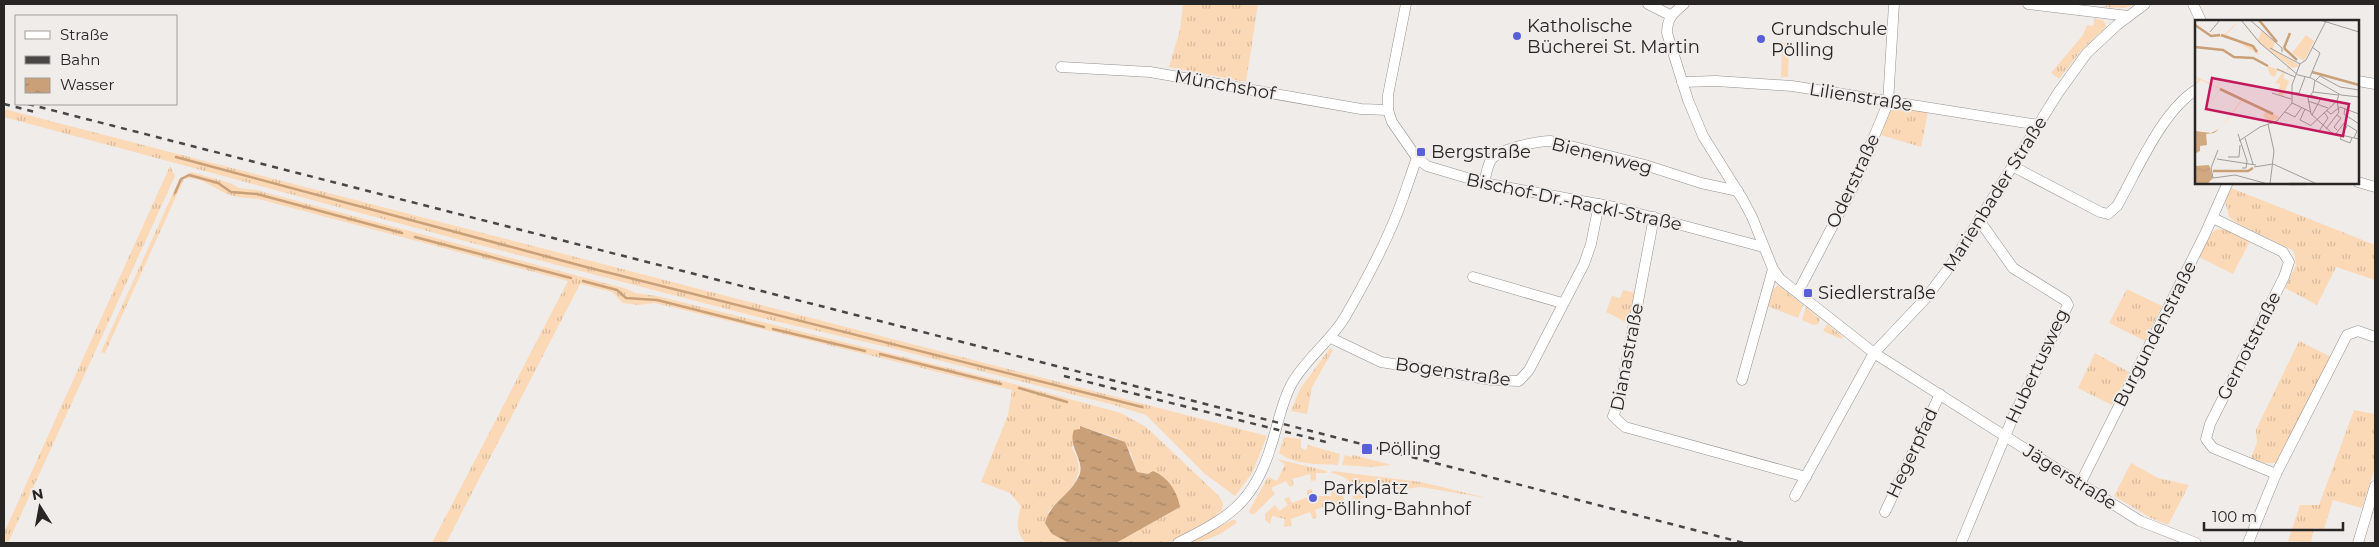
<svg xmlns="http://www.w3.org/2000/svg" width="2379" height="547" font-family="Montserrat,sans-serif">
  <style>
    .grass { fill: url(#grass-tufts) }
    .pitch { fill: #fbd8b6 }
    .water { fill: url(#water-ripples) }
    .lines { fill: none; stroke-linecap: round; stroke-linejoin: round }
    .stream { stroke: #c9a078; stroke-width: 2.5 }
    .minor-casing { stroke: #94918e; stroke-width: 11 }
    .minor { stroke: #fff; stroke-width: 10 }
    .rail { stroke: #494746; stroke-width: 2.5; stroke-dasharray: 6 6; stroke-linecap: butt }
    .poi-dot { fill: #5760d7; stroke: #f0ece9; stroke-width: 2 }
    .labels { text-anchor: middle; stroke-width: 4; stroke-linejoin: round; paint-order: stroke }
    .poi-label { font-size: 18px; fill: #272625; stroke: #f0ece9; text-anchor: start }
    .street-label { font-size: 18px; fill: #272625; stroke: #f0ece9 }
    .inset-river { fill: none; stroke: #c9a078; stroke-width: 2.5 }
    .inset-road { fill: none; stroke: #a09d9b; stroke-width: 1 }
    .view { fill: #c2185b; fill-opacity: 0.15; stroke: #c2185b; stroke-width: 2.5 }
    .inset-edge { fill: none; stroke: #272625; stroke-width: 2.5 }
  </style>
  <defs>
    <pattern id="grass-tufts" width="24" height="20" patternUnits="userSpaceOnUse" patternTransform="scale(1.25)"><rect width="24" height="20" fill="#fbd8b6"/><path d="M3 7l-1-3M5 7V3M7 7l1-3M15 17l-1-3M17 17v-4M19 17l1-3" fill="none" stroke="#d7b99c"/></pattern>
    <pattern id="water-ripples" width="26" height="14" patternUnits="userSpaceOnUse" patternTransform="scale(1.25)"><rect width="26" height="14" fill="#c9a078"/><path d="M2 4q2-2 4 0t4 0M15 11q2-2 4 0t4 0" fill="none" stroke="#a38262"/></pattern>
  </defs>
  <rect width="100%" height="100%" fill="#f0ece9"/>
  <g class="grass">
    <path d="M1183 4H1258L1246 82 1169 67 1180 30Z"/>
    <path d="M2111 4H2136L2125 8 2103 7Z"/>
    <path d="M2095 18 2104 21 2106 27 2080 52 2059 79 2051 73 2083 35 2087 25 2093 26Z"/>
    <path d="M1891 106 1928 112 1921 147 1881 135Z"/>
    <path d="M4 109 1267 436 1252 473 1235 496 1205 474 1146 415 1114 405 887 347 758 317 457 239 4 117Z"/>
    <path d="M170 166 175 176 8 543H4V533Z"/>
    <path d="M191 172 230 183 239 188 256 190 627 289 635 293 657 296 1014 384 1121 413 1146 427 1219 496 1223 503 1222 510 1208 522 1168 543H1116L1180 507 1148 474 1137 472 1131 453 1117 438 1080 426 1072 448C1090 477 1068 491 1048 512L1052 534 1069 543H1026C1015 533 1017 520 1021 506L1010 493 981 482 1008 415 1012 390 655 303 638 305 623 303 612 292 580 284 446 543H432L568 281 258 199C247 198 236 198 225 193 213 188 199 175 184 179L105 353 101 352 179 180Z"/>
    <path d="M2231 188 2375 245V280L2336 267 2317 305 2285 288 2296 265 2294 251 2237 223 2229 217 2225 201Z"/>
    <path d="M2217 229 2228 230 2250 241 2233 274 2199 257 2211 234Z"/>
    <path d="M1778 285 1803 305 1798 318 1767 306 1773 289Z"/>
    <path d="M2127 289 2162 306 2145 341 2109 323Z"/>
    <path d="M1623 290 1635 293 1628 323 1606 312 1612 296 1620 298Z"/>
    <path d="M1806 307 1820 319 1818 324 1813 325 1802 320Z"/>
    <path d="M1827 324 1843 337 1841 339 1823 331Z"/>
    <path d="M2299 341 2331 357 2281 458 2276 463H2264L2251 458 2257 443 2256 430Z"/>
    <path d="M1330 348 1333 350 1312 387 1307 414 1291 411 1300 389Z"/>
    <path d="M2095 353 2129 372 2112 405 2078 388Z"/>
    <path d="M2354 410 2375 414V468L2362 508 2333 500 2324 529 2314 528 2311 542 2288 541 2300 505H2319Z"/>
    <path d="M1284 437 1301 439V448L1306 450 1308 445 1340 454 1338 465C1319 464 1295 465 1279 453Z"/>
    <path d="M1345 455 1352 457 1353 455 1392 465 1371 467 1342 465Z"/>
    <path d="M1277 459 1327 471V473H1316V480L1311 481 1310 474 1292 479 1294 485 1290 487 1286 481 1271 488 1275 494 1254 514H1250L1249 511 1268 477 1277 481 1285 464Z"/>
    <path d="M2131 463 2158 478 2189 485 2168 525 2151 518 2114 496Z"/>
    <path d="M1332 471 1421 482 1487 498 1421 487 1377 492 1355 502 1352 496 1358 494C1353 482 1344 475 1331 473Z"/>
    <path d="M1331 488C1340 490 1345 496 1345 505L1337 510 1334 503 1315 510 1317 517 1313 519 1310 512 1291 519 1292 526 1284 527 1285 519 1272 516 1270 524 1265 520V514L1275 505 1279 511 1288 505 1284 499 1289 497 1292 503 1308 497 1307 490 1312 489 1313 496H1331Z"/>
    <path d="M1232 520H1235L1237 522C1224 534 1203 543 1186 543Z"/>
  </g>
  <path class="pitch" d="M1782 43H1789L1788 77H1781Z"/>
  <path class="water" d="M1080 426 1125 442 1137 472 1148 474 1153 471C1168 477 1177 491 1180 507L1116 543H1069L1052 534 1045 523C1051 501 1070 496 1079 476 1086 460 1067 447 1074 430L1080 429Z"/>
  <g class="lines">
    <g class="stream">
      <path d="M176 157 586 267 1142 407"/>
      <path d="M175 193 181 179 189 175 218 183 231 192 257 194 402 233"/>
      <path d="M415 237 571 278"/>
      <path d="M583 281 617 290 626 298 657 300 764 327"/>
      <path d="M773 329 865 351"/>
      <path d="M880 354 1001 384"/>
      <path d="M1019 388 1067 402"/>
    </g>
    <g class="minor-casing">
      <g id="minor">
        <path d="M1406 4 1388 95V110L1392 122 1417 158 1427 166 1484 183 1614 207 1763 247"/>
        <path d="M1648 4 1670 15"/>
        <path d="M1684 4C1673 13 1667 18 1667 33L1688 100 1703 136 1743 200 1752 217 1773 269 1780 279 1874 353 2049 464 2140 521 2196 543"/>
        <path d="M2028 4 2128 16"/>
        <path d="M2193 4 2201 21"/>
        <path d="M1061 67 1150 72 1361 109 1388 110"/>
        <path d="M2358 81 2375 84"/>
        <path d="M1682 82 1716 81 1792 86 2039 125"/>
        <path d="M2014 167 2100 212 2108 214 2117 206C2137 171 2162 111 2196 90"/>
        <path d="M2358 182 2375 187"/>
        <path d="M1484 183C1486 176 1487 166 1491 160 1498 149 1538 141 1551 141L1645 165 1701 183 1738 191"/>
        <path d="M1654 217 1619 402 1613 416 1625 427 1806 477"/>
        <path d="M2213 218 2283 252 2289 262 2284 277 2210 424 2206 439 2213 448 2276 474"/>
        <path d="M1473 277 1562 303"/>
        <path d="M1798 292 1853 187 1888 103 1894 4"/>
        <path d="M1331 338 1381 362 1492 380 1519 381 1529 370 1584 264 1591 244 1599 204"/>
        <path d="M1742 380 1773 269"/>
        <path d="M2080 484 2205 234 2228 182"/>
        <path d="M1795 496 1874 353 1925 299 1951 265 2058 93 2087 53 2117 25 2145 4"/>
        <path d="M1885 512 1940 394"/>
        <path d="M1178 543C1228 518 1254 503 1271 446 1278 425 1281 404 1291 385 1305 359 1330 342 1345 317 1367 279 1389 238 1403 198 1408 184 1412 171 1417 158"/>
        <path d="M1961 543 2013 417 2068 305 2066 301 2013 268 1979 220"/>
        <path d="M2248 543 2276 474 2347 335 2358 331 2375 337"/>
        <path d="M2358 543 2375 486"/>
      </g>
    </g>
    <use href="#minor" class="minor"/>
    <g class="rail">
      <path d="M4 104 35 112"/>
      <path d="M28 104C600 251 1173 394 1744 543"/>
      <path d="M1064 376 1330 443"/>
    </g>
  </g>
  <g class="poi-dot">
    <circle cx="1517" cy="36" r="5"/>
    <circle cx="1761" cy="39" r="5"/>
    <rect x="1416" y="147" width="10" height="10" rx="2.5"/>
    <rect x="1803" y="288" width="10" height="10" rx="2.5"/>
    <rect x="1361" y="443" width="12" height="12" rx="2.5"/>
    <circle cx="1313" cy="498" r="5"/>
  </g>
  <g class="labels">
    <g class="poi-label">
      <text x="1527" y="32">Katholische<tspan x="1527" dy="21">Bücherei St. Martin</tspan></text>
      <text x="1771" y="35">Grundschule<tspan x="1771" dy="21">Pölling</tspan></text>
      <text x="1431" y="158">Bergstraße</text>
      <text x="1818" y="299">Siedlerstraße</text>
      <text x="1378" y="455">Pölling</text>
      <text x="1323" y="494">Parkplatz<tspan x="1323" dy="21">Pölling-Bahnhof</tspan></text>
    </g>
    <g class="street-label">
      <text transform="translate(1225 85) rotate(10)" y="6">Münchshof</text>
      <text transform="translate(1861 97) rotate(9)" y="6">Lilienstraße</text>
      <text transform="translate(1602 156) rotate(14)" y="6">Bienenweg</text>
      <text transform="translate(1853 181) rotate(-65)" y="6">Oderstraße</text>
      <text transform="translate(1995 194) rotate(-58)" y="6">Marienbader Straße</text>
      <text transform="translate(1574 202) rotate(12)" y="6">Bischof-Dr.-Rackl-Straße</text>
      <text transform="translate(2155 334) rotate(-63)" y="6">Burgundenstraße</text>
      <text transform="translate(2249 346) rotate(-63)" y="6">Gernotstraße</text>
      <text transform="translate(1627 357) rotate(-79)" y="6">Dianastraße</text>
      <text transform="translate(2037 366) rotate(-65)" y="6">Hubertusweg</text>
      <text transform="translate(1453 372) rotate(8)" y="6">Bogenstraße</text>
      <text transform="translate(1912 453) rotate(-65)" y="6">Hegerpfad</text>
      <text transform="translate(2070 477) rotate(32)" y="6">Jägerstraße</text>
    </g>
  </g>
  <g transform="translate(2195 20)">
    <rect width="164" height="164" fill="#f0ece9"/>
    <path d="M45 0 63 20 67 10 80 22 78 29 105 46 97 48 86 37 73 28 88 39 99 52 95 48 92 51 93 45 64 23 45 0 31 15 60 27 64 35 35 17H18L0 6 18 16 29 15ZM72 46 90 51 88 58 94 61 88 76 83 75 85 64 80 63 88 52 82 51 80 57 75 55ZM0 56 85 97 75 103 68 96 71 91 47 81 25 109 46 80 25 70 5 97 25 69 6 60 0 65 3 59Z" fill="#fbd8b6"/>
    <path d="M24 109 19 113 11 114 12 125 5 126V131L1 133 0 111 16 113ZM14 145 18 158 12 164H0V146Z" fill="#d1a87f"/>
    <path d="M111 15 119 21 109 41 97 33Z" fill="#fbd8b6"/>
    <path class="inset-river" d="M64 0 82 22M0 5 16 16 25 15M26 15 58 26 62 32M0 27 28 30 39 37 58 38 73 46M89 28 95 13M89 28 102 40M117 52 164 65M25 69 78 94M0 148 10 151 15 148M18 151H53L58 148M94 164H110"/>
    <path class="inset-road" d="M46 0 65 23 103 55 116 58 146 75 164 77M55 0 87 28V32M125 0 164 12M15 12 25 0M75 28 105 44M105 44 111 40 131 1M82 49 100 57M115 57 125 33 117 27M120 60 118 72 113 78 116 94 137 113 164 119M121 60 125 56 145 67 164 70M118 72 143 75M77 73 96 79M98 73H104L110 57M115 75 139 82M113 81 133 88M97 83V65L105 44M97 83 116 92M145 87 164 94M150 88 149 94 164 104M110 89 105 100 115 105M131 90 136 94 145 87M90 92 100 97 107 87M117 95 126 78M142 95 146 98 139 107 142 110M73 104 79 131 75 164M115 106 142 81 144 74M152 106 145 119 155 123 157 118M131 109 144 92 142 81M124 111 133 98 129 92M43 114 52 141 51 148H47M140 115 149 103 162 111 159 118M50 118 58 144M44 121 65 107 82 101 97 83M33 137H44L45 125M22 139 61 145M59 147 78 144 122 164M18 158 40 155 73 164M18 158 16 148 23 130"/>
    <path class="view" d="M17 58 154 84 148 116 11 89Z"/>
    <rect width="164" height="164" class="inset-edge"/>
  </g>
  <rect width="2379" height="547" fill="none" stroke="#272625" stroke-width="10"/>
  <rect x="15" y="15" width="162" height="90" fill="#f0ece9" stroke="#a09d9b"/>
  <rect x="25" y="31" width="25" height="8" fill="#ffffff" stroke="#a09d9b"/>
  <text x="60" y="40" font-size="15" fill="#272625">Straße</text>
  <rect x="25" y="56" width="25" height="8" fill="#494746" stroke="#a09d9b"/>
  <text x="60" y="65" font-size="15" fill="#272625">Bahn</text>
  <rect x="25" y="78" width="25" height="15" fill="url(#water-ripples)" stroke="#a09d9b"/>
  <text x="60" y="90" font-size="15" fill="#272625">Wasser</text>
  <g transform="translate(40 507) rotate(349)" stroke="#f0ece9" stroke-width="4" paint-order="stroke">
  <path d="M0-4L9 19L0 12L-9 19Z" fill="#272625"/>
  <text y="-8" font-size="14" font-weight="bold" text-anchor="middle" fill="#272625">N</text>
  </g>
  <path d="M2204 522v8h139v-8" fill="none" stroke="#272625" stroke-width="2.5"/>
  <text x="2212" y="522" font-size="15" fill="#272625" stroke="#f0ece9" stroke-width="4" paint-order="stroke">100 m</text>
</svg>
